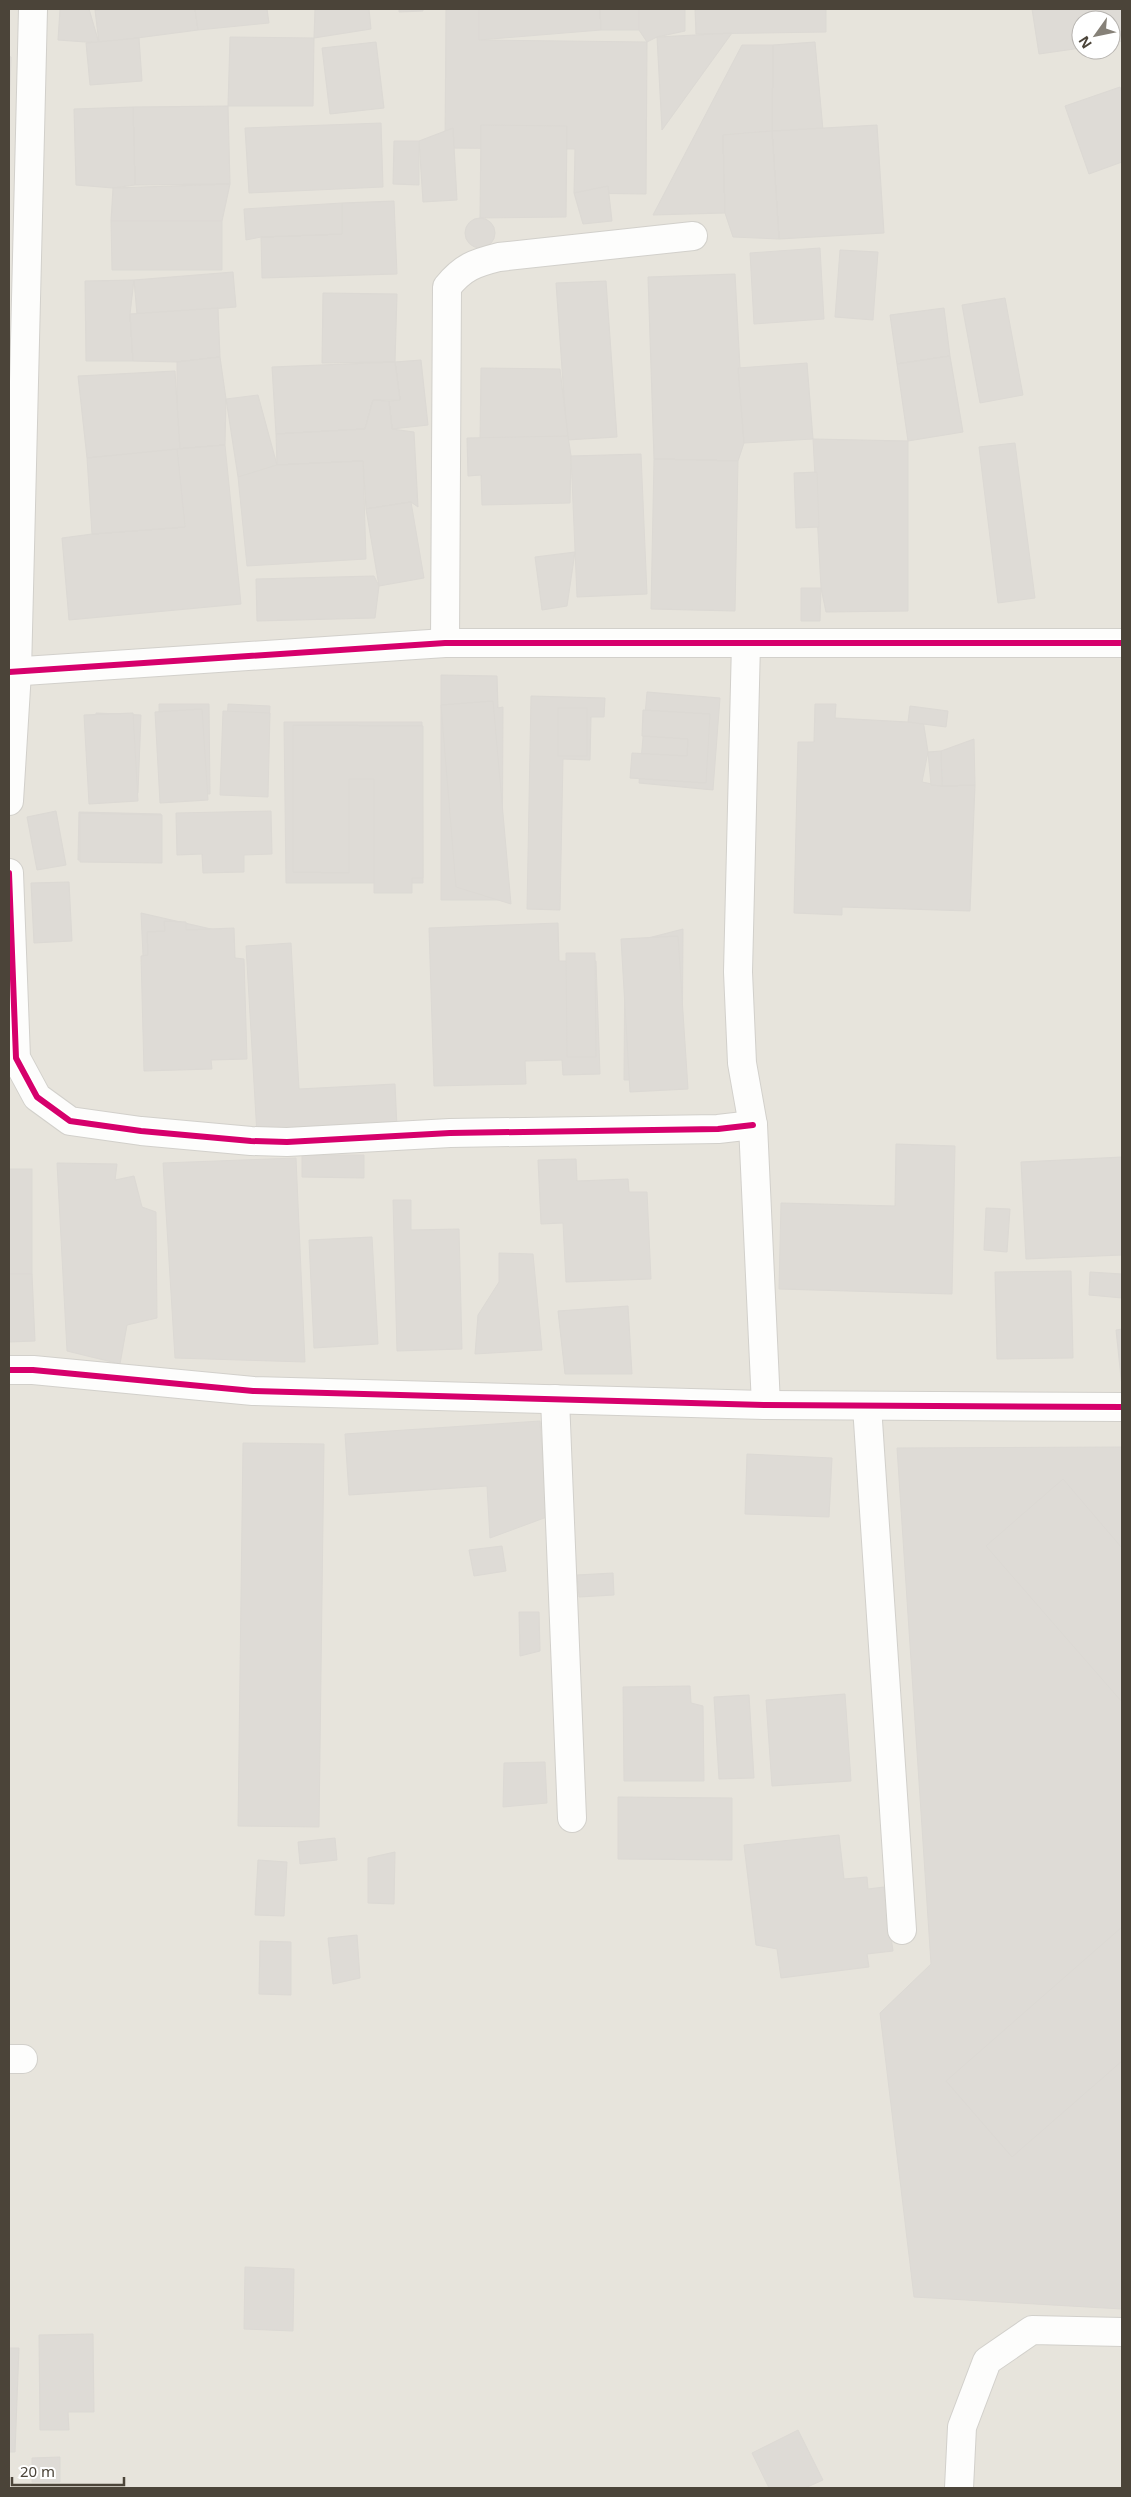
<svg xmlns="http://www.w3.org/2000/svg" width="1131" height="2497" font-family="'Noto Sans',sans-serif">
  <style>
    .residential { fill: #e7e4dc; fill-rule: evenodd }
    .building { fill: #dedbd6; stroke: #dcd9d4 }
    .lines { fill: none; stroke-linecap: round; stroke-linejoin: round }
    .minor-casing { stroke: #d2d0cb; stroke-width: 30 }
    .minor { stroke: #fdfdfc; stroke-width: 28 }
    .cycleway-casing { stroke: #fff; stroke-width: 9 }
    .cycleway { stroke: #d6006c; stroke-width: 6 }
  </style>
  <rect width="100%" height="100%" fill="#f4f2ee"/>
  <path class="residential" d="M9 9H1122V2488H9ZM1081 20H1111V50H1081Z"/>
  <g class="building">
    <path d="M60 9H89L99 43 58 40Z"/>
    <path d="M105 9H195L198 30 99 43 95 10Z"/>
    <path d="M195 9H267L269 23 198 30Z"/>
    <path d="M315 9H369L371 29 314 38Z"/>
    <path d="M399 9H423V11L399 12Z"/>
    <path d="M446 9H479V40L647 42 646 194 574 193 575 149 445 148Z"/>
    <path d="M479 9H600L601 30 479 40Z"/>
    <path d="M600 9H639V30H601Z"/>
    <path d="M639 9H685V31L657 37 647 42 639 30Z"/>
    <path d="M695 9H826V32L696 34Z"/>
    <path d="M1032 9H1122V41L1111 43V20H1081V48L1039 54Z"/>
    <path d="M732 33 662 130 657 37Z"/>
    <path d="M230 37 314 38 313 106H228Z"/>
    <path d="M139 38 142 81 90 85 86 43Z"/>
    <path d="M376 42 384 108 330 114 322 48Z"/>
    <path d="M815 42 823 130 772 131 773 45Z"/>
    <path d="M742 45H773L772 131 723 135 725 213 653 215Z"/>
    <path d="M9 56 11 57 9 113Z"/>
    <path d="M1120 87 1122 93V162L1089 174 1065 106Z"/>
    <path d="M228 106 230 184 135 185 133 107Z"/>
    <path d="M133 107 135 185 113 188 76 185 74 109Z"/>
    <path d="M381 123 383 187 249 193 245 128Z"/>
    <path d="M481 125 567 126 566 217 480 218Z"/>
    <path d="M877 125 884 233 779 239 772 131Z"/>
    <path d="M453 128 457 200 423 202 419 141Z"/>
    <path d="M772 131 779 239 733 237 725 213 723 135Z"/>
    <path d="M394 141H419V185L393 184Z"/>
    <path d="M230 184 222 221H111L113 188Z"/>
    <path d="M608 186 612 221 583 224 574 193Z"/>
    <path d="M394 201 397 274 262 278 261 237 342 234V203Z"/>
    <path d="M342 203V234L261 237 246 240 244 209Z"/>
    <circle cx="480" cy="233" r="15"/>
    <path d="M111 221H222V270H112Z"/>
    <path d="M820 248 824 319 754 324 750 253Z"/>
    <path d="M840 250 878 252 873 320 835 317Z"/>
    <path d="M233 272 236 307 137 315 134 280Z"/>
    <path d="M735 274 744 443 738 461 654 459 648 277Z"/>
    <path d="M134 280 130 314 133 361H86L85 281Z"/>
    <path d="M606 281 617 437 567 440 556 283Z"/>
    <path d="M323 293 397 294 395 362 322 363Z"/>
    <path d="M1005 298 1023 395 980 403 962 305Z"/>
    <path d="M218 308 220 357 177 362 133 361 130 314Z"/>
    <path d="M944 308 950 356 897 364 890 315Z"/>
    <path d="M950 356 963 432 908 441 897 364Z"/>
    <path d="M220 357 226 399 225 445 177 449V362Z"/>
    <path d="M421 360 428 425 392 429 389 401 400 400 395 362Z"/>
    <path d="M395 362 400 400H373L365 429 276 434 272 367Z"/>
    <path d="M807 363 813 439 744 443 738 368Z"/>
    <path d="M481 368 560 369 568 436 480 444Z"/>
    <path d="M175 371 180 450 87 458 78 376Z"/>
    <path d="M258 395 277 465 238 477 226 399Z"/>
    <path d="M373 400 389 401 392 429 414 432 418 507 411 502 366 509 363 461 277 465 276 434 365 429Z"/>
    <path d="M568 436 571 456 570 503 482 505 481 475 468 476 467 438Z"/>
    <path d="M813 439 908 441V611L826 612 821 588Z"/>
    <path d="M1015 443 1035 598 998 603 979 447Z"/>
    <path d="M225 445 241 604 69 620 62 538 92 534 185 527 177 449Z"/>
    <path d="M177 449 185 527 92 534 87 458Z"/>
    <path d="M641 454 647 594 577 597 571 456Z"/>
    <path d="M654 459 738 461 735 611 651 609Z"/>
    <path d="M363 461 366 559 247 566 238 477 277 465Z"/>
    <path d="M817 472 819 527 796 528 794 473Z"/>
    <path d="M411 502 424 578 379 586 366 509Z"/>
    <path d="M575 552 567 606 542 610 535 557Z"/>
    <path d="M374 576 379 586 375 618 257 621 256 579Z"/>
    <path d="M801 588H821L820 621H801Z"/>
    <path d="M441 675 497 676 498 708 503 707 502 900H441Z"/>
    <path d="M647 692 720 698 713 790 639 783Z"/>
    <path d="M531 696 605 698 604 717H591L590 760 563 759 560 910 527 909Z"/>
    <path d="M493 701 511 904 456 887 441 705Z"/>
    <path d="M159 704H209L210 794H160Z"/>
    <path d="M228 704 270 706 266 783 224 781Z"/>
    <path d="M815 704H836L835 718 908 722 923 720 928 752 922 782 942 786 975 785 970 911 842 907V915L794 913 798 742H814Z"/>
    <path d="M910 706 948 711 946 727 908 722Z"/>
    <rect x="558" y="708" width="29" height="48"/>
    <path d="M202 709 208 800 160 803 155 712Z"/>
    <path d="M643 710 710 714 706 783 630 778 632 753 687 756 688 739 642 736Z"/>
    <path d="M223 711 270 713 268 797 220 795Z"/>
    <path d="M96 713 141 715 138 793 93 791Z"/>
    <path d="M133 713 138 801 89 804 84 715Z"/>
    <path d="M284 722H422L423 883H286Z"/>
    <path d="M293 725 423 726V878H412V893H374V779H349V873L293 872Z"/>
    <path d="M974 739 975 785 942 786 941 751Z"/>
    <path d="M941 751 942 786 931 785 928 752Z"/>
    <path d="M56 811 66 865 37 870 27 817Z"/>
    <path d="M271 811 272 854 244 855V872L203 873 202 854 177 855 176 813Z"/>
    <path d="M79 812 161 814 160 861 78 860Z"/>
    <path d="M80 813 162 815V863L80 862Z"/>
    <path d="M69 882 72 941 34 943 31 883Z"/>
    <path d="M141 913 233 934 239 1058 148 1062Z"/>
    <path d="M164 921 186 922V930L234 928 235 958 244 959 247 1059 211 1060 212 1069 144 1071 141 956 148 955 147 932 165 931Z"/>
    <path d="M558 923 559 961H596L600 1074 563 1075 562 1060 525 1061 526 1084 434 1086 429 928Z"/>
    <path d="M683 929 682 1080H624L625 944Z"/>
    <path d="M678 936 688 1089 630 1092 621 939Z"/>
    <path d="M291 943 299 1089 395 1084 397 1128 257 1135 246 946Z"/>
    <path d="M566 953H595L596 1057H567Z"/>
    <path d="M896 1144 955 1146 952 1294 779 1289 781 1203 895 1206Z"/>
    <path d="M302 1155H364V1178L302 1177Z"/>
    <path d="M1122 1157V1255L1026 1259 1021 1162Z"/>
    <path d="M296 1158 305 1362 175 1358 163 1163Z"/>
    <path d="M576 1159 577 1181 628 1179 629 1192H647L651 1279 566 1282 563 1223 541 1224 538 1160Z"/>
    <path d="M57 1163 117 1164 115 1180 134 1176 142 1207 156 1212 157 1318 127 1325 120 1364 67 1351Z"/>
    <rect x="9" y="1169" width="23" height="105"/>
    <path d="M393 1200H411V1230L459 1229 462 1349 397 1351Z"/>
    <path d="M986 1208 1010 1209 1007 1252 984 1250Z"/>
    <path d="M372 1237 378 1344 314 1348 309 1240Z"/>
    <path d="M499 1253 533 1254 542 1350 475 1354 478 1315 499 1282Z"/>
    <path d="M1071 1271 1073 1358 997 1359 995 1272Z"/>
    <path d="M1090 1272 1122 1274V1316V1298L1089 1295Z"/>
    <path d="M9 1274H32L35 1341 9 1342Z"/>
    <path d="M628 1306 632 1374H565L558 1311Z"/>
    <path d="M1122 1329V1387L1116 1330Z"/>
    <path d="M540 1421 547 1517 490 1538 487 1486 349 1495 345 1434Z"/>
    <path d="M243 1443 324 1444 319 1827 238 1826Z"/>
    <path d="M1122 1447V2309L914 2297 880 2013 931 1964 897 1448Z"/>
    <path d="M747 1454 832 1458 829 1517 745 1514Z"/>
    <path d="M1063 1479 1122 1548V1702L986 1546Z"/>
    <path d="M502 1546 506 1571 474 1576 469 1550Z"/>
    <path d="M613 1573 614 1595 579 1597 577 1575Z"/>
    <path d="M519 1612H539L540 1651 520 1656Z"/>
    <path d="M690 1686 691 1703 703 1706 704 1781H624L623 1687Z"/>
    <path d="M845 1694 851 1781 772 1786 766 1700Z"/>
    <path d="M749 1695 754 1778 719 1779 714 1697Z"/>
    <path d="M545 1762 547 1803 503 1807 504 1763Z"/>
    <path d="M618 1797 732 1798V1860L618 1859Z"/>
    <path d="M839 1835 844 1879 867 1877 868 1889 884 1887 893 1951 867 1954 869 1967 781 1978 777 1949 756 1945 744 1845Z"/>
    <path d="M335 1838 337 1860 300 1864 298 1842Z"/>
    <path d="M395 1852 394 1904 368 1903V1858Z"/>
    <path d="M258 1860 287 1862 284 1916 255 1915Z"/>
    <path d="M1122 1927V2061L1012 2157 946 2081Z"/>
    <path d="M357 1935 360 1978 333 1984 328 1938Z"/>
    <path d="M260 1941 291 1942V1995L259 1994Z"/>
    <path d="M245 2267 294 2269 293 2331 244 2329Z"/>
    <path d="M93 2334 94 2412H68L69 2430H40L39 2335Z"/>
    <path d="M9 2348H19L15 2452H9Z"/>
    <path d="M798 2430 823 2480 805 2488H769L752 2453Z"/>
    <path d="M60 2457V2482H32V2458Z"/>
  </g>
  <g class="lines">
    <g class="minor-casing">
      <g id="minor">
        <path d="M445 643 447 287C463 267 475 263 499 257L693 236"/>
        <path d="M746 643 738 972 742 1063 753 1125 766 1405"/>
        <path d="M9 672 445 643H1122"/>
        <path d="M9 801 17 672 33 9"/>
        <path d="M9 873 16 1058 37 1097 70 1121 141 1131 251 1141 287 1142 450 1133 718 1129 753 1125"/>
        <path d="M9 1370H33L253 1391 766 1405 1122 1407"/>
        <path d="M555 1399 572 1818"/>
        <path d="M867 1406 902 1930"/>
        <path d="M9 2059H23"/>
        <path d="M959 2488 962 2427 987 2361 1032 2330 1122 2332"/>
      </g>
    </g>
    <use href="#minor" class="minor"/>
    <g class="cycleway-casing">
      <g id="cycleway">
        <path d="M9 672 445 643H1122"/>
        <path d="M9 873 16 1058 37 1097 70 1121 141 1131 251 1141 287 1142 450 1133 718 1129 753 1125"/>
        <path d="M9 1370H33L253 1391 766 1405 1122 1407"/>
      </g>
    </g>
    <use href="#cycleway" class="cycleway"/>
  </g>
  <rect width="1131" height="2497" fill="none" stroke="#4b4439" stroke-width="20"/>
  <g transform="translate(1096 35) rotate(237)"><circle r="24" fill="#ffffff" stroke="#b7b4b0"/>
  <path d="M0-4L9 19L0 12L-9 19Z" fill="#868178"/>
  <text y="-8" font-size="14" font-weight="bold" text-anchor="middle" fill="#4b4439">N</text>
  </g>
  <path d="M12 2477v8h112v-8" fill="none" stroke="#4b4439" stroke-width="2.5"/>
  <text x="20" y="2477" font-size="15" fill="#4b4439" stroke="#ffffff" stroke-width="4" paint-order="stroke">20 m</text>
</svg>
